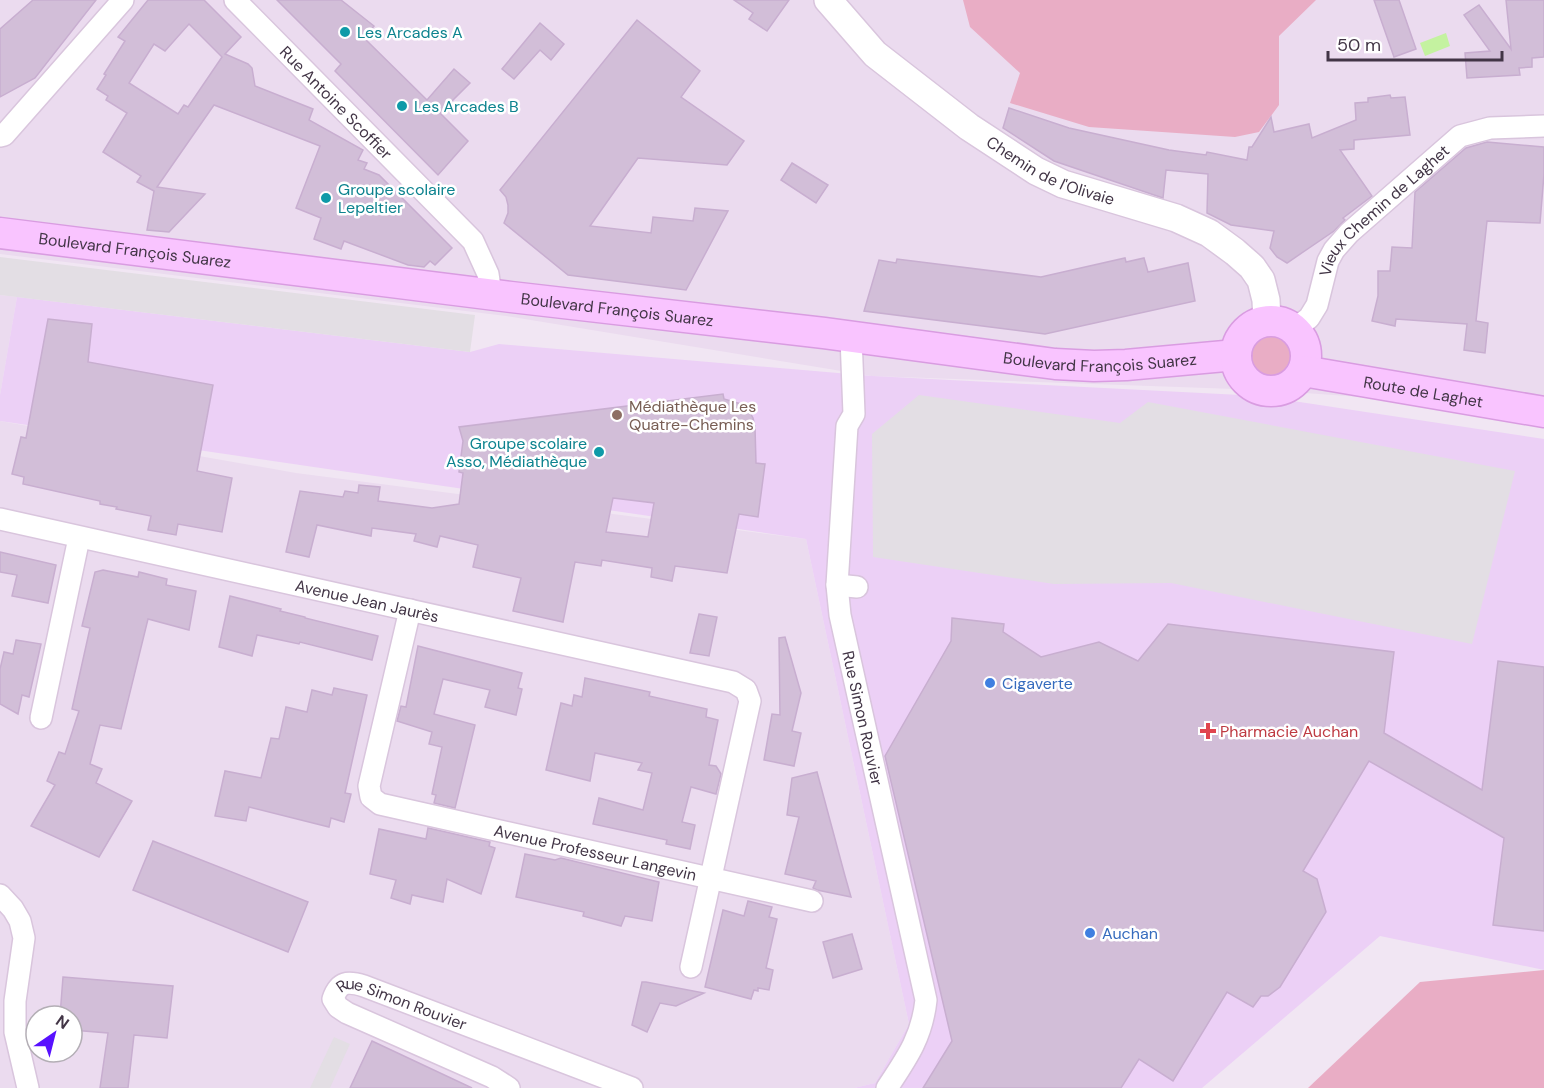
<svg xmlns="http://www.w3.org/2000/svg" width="1544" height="1088" font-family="'DM Sans',sans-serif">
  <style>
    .residential { fill: #ebdbef; fill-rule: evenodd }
    .commercial { fill: #ecd0f6 }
    .green { fill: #e9adc5 }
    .parking { fill: #e3dee4 }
    .water { fill: #c4f2a0 }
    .building { fill: #d2bed8; stroke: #c8aed0; stroke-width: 1.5; fill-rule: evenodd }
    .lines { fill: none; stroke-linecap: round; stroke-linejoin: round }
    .minor-casing { stroke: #d9c5dd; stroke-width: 24 }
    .tertiary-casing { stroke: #d9c5dd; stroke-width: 30 }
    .secondary-casing { stroke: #d99ce1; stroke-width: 33 }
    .minor { stroke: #fff; stroke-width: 21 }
    .tertiary { stroke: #fff; stroke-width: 27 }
    .secondary { stroke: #f9c4ff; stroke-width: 30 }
    .culture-dot { fill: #0f9aa8; stroke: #fff; stroke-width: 2 }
    .education-dot { fill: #8d6e63; stroke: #fff; stroke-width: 2 }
    .shop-dot { fill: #3f7fe0; stroke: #fff; stroke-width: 2 }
    .health-dot { fill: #e0444e; stroke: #fff; stroke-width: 2 }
    .labels { text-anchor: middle; stroke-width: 5; stroke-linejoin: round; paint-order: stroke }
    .culture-label { font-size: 16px; fill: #0d838f; stroke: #fff; text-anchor: start }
    .street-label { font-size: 16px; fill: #423546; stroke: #fff }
    .education-label { font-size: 16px; fill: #785e54; stroke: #fff; text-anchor: start }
    .shop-label { font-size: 16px; fill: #366cbe; stroke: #fff; text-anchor: start }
    .health-label { font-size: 16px; fill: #be3a42; stroke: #fff; text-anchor: start }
  </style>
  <rect width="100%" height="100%" fill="#f1e6f3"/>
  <g class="residential">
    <path d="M0 0H1544V410L1263 390 872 376 506 316 0 254Z"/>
    <path d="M0 295 17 297 0 395Z"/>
    <path d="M0 421 296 473 806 539 909 1024 875 1083 854 1088H0ZM36 1016H72V1052H36Z"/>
  </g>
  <path class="commercial" d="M17 297 470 352 499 344 873 376 1260 396 1544 439V970L1380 936 1202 1088H854L875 1083 909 1024 806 539 0 421V395Z"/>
  <g class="green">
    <path d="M963 0H1316L1279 36V105L1259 132 1235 137 1089 127 1010 103 1020 73 970 27Z"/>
    <circle cx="1271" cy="356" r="23"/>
    <path d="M1544 970V1088H1308L1420 982Z"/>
  </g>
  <g class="parking">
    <path d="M0 257 475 315 470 352 0 295Z"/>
    <path d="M919 395 1120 423 1148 402 1515 471 1472 644 1171 583 1054 584 873 557 872 434Z"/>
    <path d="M334 1037 350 1044 330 1088H310Z"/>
  </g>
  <path class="water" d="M1446 33 1450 46 1425 56 1420 43Z"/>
  <g class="building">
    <path d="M33 0H96L35 78 0 97V29Z"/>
    <path d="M148 0H204L241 37 225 54 248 64 252 68 255 86 313 109 309 120 363 150 358 160 367 163 364 169 379 175 452 248 435 265 430 261 424 267 408 265 344 241 341 249 314 239 321 218 296 208 320 146 214 105 157 187 205 194 169 232 147 230 154 191 137 182 141 176 103 152 127 113 106 100 108 96 97 89 106 75 104 74 125 41 118 37ZM189 24 222 57 188 107 184 105 178 114 129 83 154 44 165 51Z"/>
    <path d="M277 0H341L374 26 364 38 427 100 454 69 470 83 440 113 468 141 438 175 335 71 341 64Z"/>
    <path d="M734 0H789L767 31 749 19 753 13Z"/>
    <path d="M1374 0H1399L1416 49 1394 57Z"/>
    <path d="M1506 0H1544V57L1532 58V67L1519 68 1520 75 1467 78 1465 53 1490 51 1464 15 1479 5 1511 49Z"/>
    <path d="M637 20 700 71 681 97 744 141 727 165 638 158 590 226 651 233 653 217 693 221 695 208 728 211 686 290 568 275 504 223 508 213V205L506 197 500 190Z"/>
    <path d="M540 23 564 44 551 60 540 50 514 79 502 69Z"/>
    <path d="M1390 95 1391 98 1405 97 1410 135 1354 140V149L1340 150 1372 196 1343 218 1345 220 1334 231 1287 263 1277 257 1270 248 1274 231 1231 225 1207 213 1208 174 1166 170 1163 198 1054 161 1003 128 1009 108 1069 128 1169 150 1206 155 1207 152 1247 160 1249 147H1252L1271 117 1274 132 1309 124 1312 138 1356 120 1355 103 1368 102V98Z"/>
    <path d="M1487 142 1544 147V174L1540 223 1487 221 1476 321 1488 323 1485 353 1464 350 1467 324 1396 319 1395 326 1372 321 1378 296V271H1390L1392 247 1412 248 1415 192 1466 148Z"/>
    <path d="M792 163 828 185 816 203 781 180Z"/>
    <path d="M1125 258 1126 262 1144 258 1148 272 1188 263 1195 301 1045 334 864 311 879 260 896 263 897 259 1041 277Z"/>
    <path d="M48 319 92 324 88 362 213 385 197 471 232 478 222 532 178 524 176 535 148 530 151 516 116 509 117 507 100 504V501L23 484 24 477 12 474 21 437 26 438Z"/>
    <path d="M723 394 724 399 741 404 748 409 753 418 755 427 756 463 765 464 758 517 739 514 727 573 675 566 672 581 651 577 652 568 602 560 601 566 575 562 563 622 513 611 521 578 473 567 478 545 440 536 437 547 414 541 416 534 372 528 371 536 317 525 309 557 286 552 300 491 343 497 345 491 358 493 359 485 380 487 378 501 432 508 459 504 463 473 459 472 463 441 459 427ZM613 498 654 503 648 537 606 532Z"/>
    <path d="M0 552 56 565 48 603 12 596 17 575 0 572Z"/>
    <path d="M103 570 138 577 139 572 167 579 166 585 196 591 189 630 148 619 121 729 100 725 90 764 102 769 96 783 132 801 99 857 31 826 55 785 47 781 59 752 65 754 79 711 72 709 90 628 82 626 95 572Z"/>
    <path d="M230 596 281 609 280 611 305 617V618L378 636 372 660 300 642 299 644 257 635 252 656 219 647Z"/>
    <path d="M699 614 717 617 709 656 690 653Z"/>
    <path d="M952 618 1004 624 1003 632 1041 657 1099 642 1138 661 1168 624 1394 652 1384 733 1482 790 1498 661 1544 667V931L1493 925 1504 838 1369 761 1303 871 1317 879 1326 912 1280 987 1268 996H1261L1253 1007 1227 992 1173 1081 1139 1059 1121 1088H923L952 1041 885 756 951 641Z"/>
    <path d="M785 637 801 693 792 731 801 733 794 766 764 760 772 714 780 715 779 638Z"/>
    <path d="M16 640 41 644 29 697 22 695 18 714 0 704V669L4 652 13 654Z"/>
    <path d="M418 646 522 673 518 688 522 689 516 715 485 707 490 690 443 679 434 714 475 725 455 808 434 803 436 795 432 794 442 747 429 744 432 732 397 721 401 706 406 707Z"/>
    <path d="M585 678 650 692 649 696 707 709 706 717 718 720 709 765 716 766 721 774 716 794 691 787 682 822 695 825 690 849 666 844 667 840 593 824 599 798 643 810 652 773 638 770 642 763 595 753 590 781 546 770 561 703 572 706 574 695 582 697Z"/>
    <path d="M334 688 367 695 345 793 351 794 344 822 331 818 329 827 249 807 246 821 215 816 225 771 261 778 271 738 279 739 286 707 307 712 312 690 332 695Z"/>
    <path d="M817 772 845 876 851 897 817 890 813 888 816 881 785 874 799 817 787 815 792 778Z"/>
    <path d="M428 828 490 842 489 846 495 848 481 894 447 879 443 902 412 895 410 904 391 898 396 880 370 874 379 829 426 839Z"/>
    <path d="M153 841 308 902 288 952 133 890Z"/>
    <path d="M525 854 555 860 561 858 659 882 652 921 625 916 621 926 583 916 584 912 516 897Z"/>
    <path d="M748 901 772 907 769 917 777 919 766 968 773 970 769 990 758 988V991L754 990 751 999 705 987 723 910 744 916Z"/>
    <path d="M852 934 862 969 833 978 823 942Z"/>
    <path d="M63 977 173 986 167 1038 134 1035 128 1088H100L108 1033 72 1030V1016H60Z"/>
    <path d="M642 982H646L704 993 676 1006 660 1003 647 1032 632 1025Z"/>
    <path d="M372 1041 472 1088H350Z"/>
  </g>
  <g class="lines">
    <g class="minor-casing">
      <g id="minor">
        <path id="s1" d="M235 0 473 241 488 274 491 294"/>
        <path d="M0 136 4 135 123 0"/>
        <path id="s2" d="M1294 329 1309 318 1317 305 1328 261 1334 250 1349 233 1460 136 1490 128 1544 126"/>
        <path id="s3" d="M851 337 854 414 847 426 837 585 840 615 926 1000C922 1037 907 1058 887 1088"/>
        <path id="s4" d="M0 519 733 682 746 690 750 701 691 967"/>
        <path d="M837 585 857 587"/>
        <path id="s5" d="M410 610 369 786 371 797 380 804 812 901"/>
        <path d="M41 718 79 538"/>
        <path d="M0 895 13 909 20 921 24 938 15 1001V1032L28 1088"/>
        <path id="s6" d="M509 1088 492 1077 347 1013 338 1007 333 999C339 981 348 981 364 986L632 1088"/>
      </g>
    </g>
    <g class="tertiary-casing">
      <g id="tertiary">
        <path id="s7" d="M828 0 875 54 969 127 1036 171 1063 184 1176 218 1209 233 1235 252 1252 267 1261 280 1266 300 1267 321"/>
      </g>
    </g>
    <g class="secondary-casing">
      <g id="secondary">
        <path id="s8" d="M0 233 511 297 824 333 1055 364 1094 366 1126 365 1236 355"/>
        <circle cx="1271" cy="356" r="35"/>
        <path id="s9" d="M1303 371 1544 412"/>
      </g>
    </g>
    <use href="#minor" class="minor"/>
    <use href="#tertiary" class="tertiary"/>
    <use href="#secondary" class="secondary"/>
  </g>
  <g class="culture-dot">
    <circle cx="345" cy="32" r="6"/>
    <circle cx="402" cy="106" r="6"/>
    <circle cx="326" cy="198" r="6"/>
    <circle cx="599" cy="452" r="6"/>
  </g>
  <circle class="education-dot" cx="617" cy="415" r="6"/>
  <g class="shop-dot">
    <circle cx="990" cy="683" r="6"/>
    <circle cx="1090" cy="933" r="6"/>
  </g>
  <path class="health-dot" d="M1205 722h6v6h6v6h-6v6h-6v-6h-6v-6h6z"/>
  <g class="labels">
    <g class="culture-label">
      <text x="357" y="38">Les Arcades A</text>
      <text x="414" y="112">Les Arcades B</text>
      <text x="338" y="195">Groupe scolaire<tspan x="338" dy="18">Lepeltier</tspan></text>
      <text x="587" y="449" text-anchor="end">Groupe scolaire<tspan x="587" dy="18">Asso, Médiathèque</tspan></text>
    </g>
    <g class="street-label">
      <text dy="6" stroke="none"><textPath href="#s1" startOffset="144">Rue Antoine Scoffier</textPath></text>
      <text dy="6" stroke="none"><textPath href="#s7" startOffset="284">Chemin de l'Olivaie</textPath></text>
      <text dy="6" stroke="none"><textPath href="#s2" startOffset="154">Vieux Chemin de Laghet</textPath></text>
      <text dy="6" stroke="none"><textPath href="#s8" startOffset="136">Boulevard François Suarez</textPath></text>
      <text dy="6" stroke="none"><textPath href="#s8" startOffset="622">Boulevard François Suarez</textPath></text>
      <text dy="6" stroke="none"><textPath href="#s8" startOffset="1108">Boulevard François Suarez</textPath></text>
      <text dy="6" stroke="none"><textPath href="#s9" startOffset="122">Route de Laghet</textPath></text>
      <text dy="6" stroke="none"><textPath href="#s4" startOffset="376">Avenue Jean Jaurès</textPath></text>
      <text dy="6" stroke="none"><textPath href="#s3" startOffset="386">Rue Simon Rouvier</textPath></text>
      <text dy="6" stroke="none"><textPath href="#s5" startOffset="424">Avenue Professeur Langevin</textPath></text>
      <text dy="6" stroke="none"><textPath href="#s6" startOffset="279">Rue Simon Rouvier</textPath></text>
    </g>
    <g class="education-label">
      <text x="629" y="412">Médiathèque Les<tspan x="629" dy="18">Quatre-Chemins</tspan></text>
    </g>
    <g class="shop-label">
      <text x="1002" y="689">Cigaverte</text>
      <text x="1102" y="939">Auchan</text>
    </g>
    <g class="health-label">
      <text x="1220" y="737">Pharmacie Auchan</text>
    </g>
  </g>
  <g transform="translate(54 1034) rotate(35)"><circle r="28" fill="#ffffff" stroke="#b3aeb5" stroke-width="1.5"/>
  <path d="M0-4.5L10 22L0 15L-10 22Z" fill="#5811ff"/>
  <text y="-9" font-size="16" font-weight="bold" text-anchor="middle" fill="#423546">N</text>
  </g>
  <path d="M1328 51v9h174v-9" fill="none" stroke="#423546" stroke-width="3"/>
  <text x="1337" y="51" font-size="18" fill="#423546" stroke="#ffffff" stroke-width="4.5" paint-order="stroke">50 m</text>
</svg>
